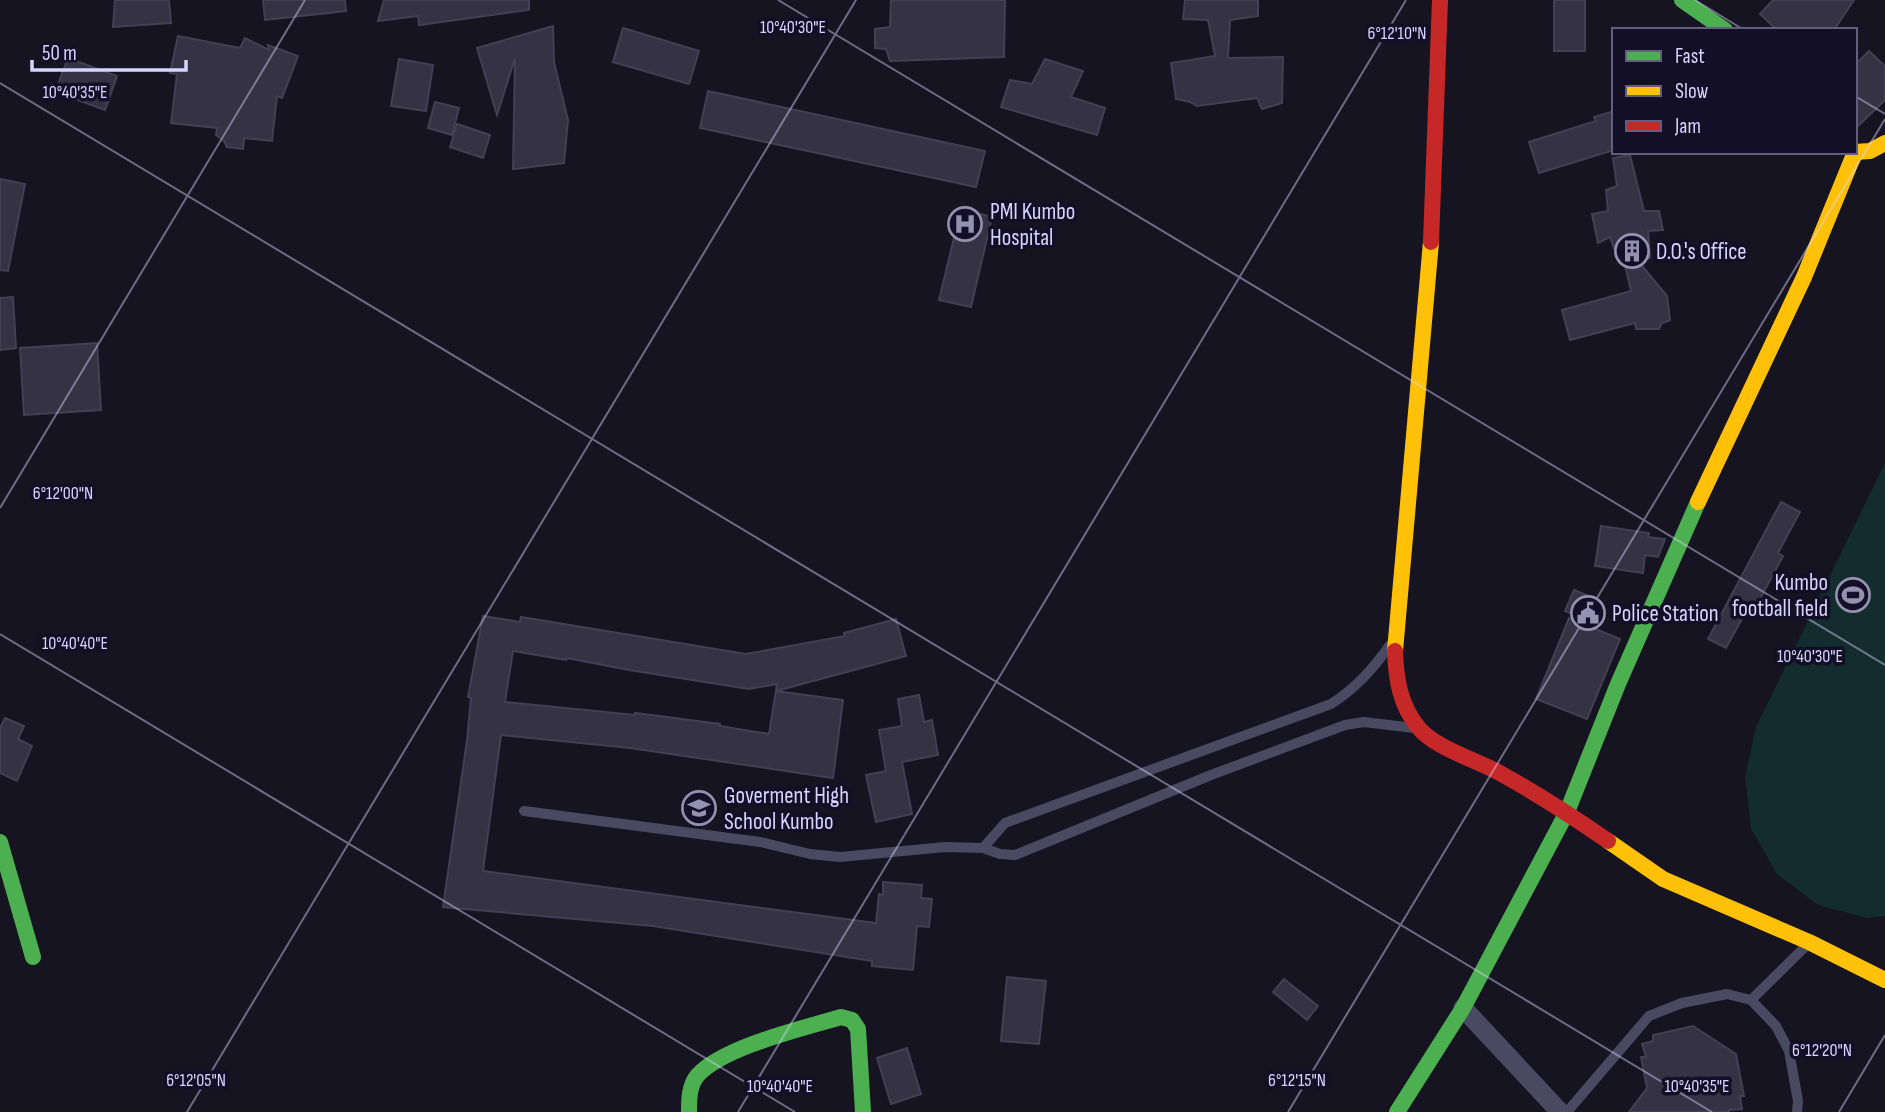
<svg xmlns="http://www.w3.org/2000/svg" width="1885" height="1112" font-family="'Sofia Sans Condensed',sans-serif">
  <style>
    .green { fill: #132c2d }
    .building { fill: #343243; stroke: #433f54; stroke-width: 2; fill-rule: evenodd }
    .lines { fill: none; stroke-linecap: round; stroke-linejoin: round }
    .lane { stroke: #4a4962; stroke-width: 10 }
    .street { stroke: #4a4962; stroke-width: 19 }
    .fast { stroke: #4caf50; stroke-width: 16 }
    .slow { stroke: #ffc107; stroke-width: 16 }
    .jam { stroke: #c62828; stroke-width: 16 }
    .ticks { fill: none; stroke: #d9d4ff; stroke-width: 2; stroke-opacity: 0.45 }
    .labels { text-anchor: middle; stroke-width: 7; stroke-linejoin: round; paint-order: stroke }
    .poi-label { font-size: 23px; fill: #d9d4ff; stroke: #130f26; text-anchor: start }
    .ticks-label { font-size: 18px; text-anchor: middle; fill: #d9d4ff; stroke: #130f26; stroke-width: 7; stroke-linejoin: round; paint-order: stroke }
  </style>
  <rect width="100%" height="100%" fill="#161421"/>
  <path class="green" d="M1885 463V916L1868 918 1818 905 1777 874 1751 829 1745 777 1756 727Z"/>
  <g class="building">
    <path d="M115 0H169L171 23 113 27Z"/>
    <path d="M263 0H345L346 11 265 20Z"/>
    <path d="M384 0H529V10L419 25 418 16 378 21Z"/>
    <path d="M891 0H1005L1004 57 890 61 886 49 875 48V29L890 27Z"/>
    <path d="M1185 0H1258V16L1230 20 1228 58 1283 57 1282 103 1262 109 1257 98 1197 106 1190 102 1176 99 1171 63 1215 56 1208 20 1183 19Z"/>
    <rect x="1554" y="0" width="31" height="51"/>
    <path d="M1773 0H1854L1834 30H1777L1760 14Z"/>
    <path d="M553 26 554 62 568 120 564 163 513 169 515 58 497 115 477 48Z"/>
    <path d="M623 28 699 51 689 84 613 62Z"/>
    <path d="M178 36 240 48 245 38 269 50 268 45 298 56 282 98 277 96 272 141 244 138 243 149 227 147 224 141 216 135 217 128 171 123 177 74 170 73Z"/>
    <path d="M1869 51 1885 66V100L1855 129V65Z"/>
    <path d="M68 58 117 76 105 110 55 92Z"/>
    <path d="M399 59 433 65 426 111 391 106Z"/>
    <path d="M1045 59 1083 71 1071 97 1105 108 1097 135 1001 107 1010 80 1032 84Z"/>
    <path d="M708 91 985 151 976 187 700 128Z"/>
    <path d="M435 102 459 108 452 135 428 128Z"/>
    <path d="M1614 111V150L1539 173 1529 142 1596 121 1594 117Z"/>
    <path d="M457 124 490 135 483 158 450 147Z"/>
    <path d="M1630 155 1644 211H1659L1663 230 1648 231 1650 258 1638 261 1667 296 1670 320 1662 323 1659 329H1636L1635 323 1570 340 1562 310 1631 291 1624 261 1619 262 1610 237 1598 243 1592 214 1608 211 1606 190 1617 186 1613 158Z"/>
    <path d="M0 179 25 184 8 271 0 270Z"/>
    <path d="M961 209 992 217 971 307 939 300Z"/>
    <path d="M13 297 16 348 0 350V298Z"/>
    <path d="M97 343 101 410 24 415 20 348Z"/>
    <path d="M1781 502 1800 512 1778 553 1783 556 1753 612 1748 608 1726 648 1708 639Z"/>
    <path d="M1601 526 1649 533 1648 537 1665 539 1658 557 1645 555 1643 573 1595 566Z"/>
    <path d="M1574 590 1589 596 1580 617 1565 611Z"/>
    <path d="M483 616 520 622 521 617 746 654 845 636 844 633 896 619 906 656 776 691 843 700 833 778 630 748 501 735 483 871 876 923 879 894 883 895V882L922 885 921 898 932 899 929 927 917 926 913 970 872 966V961L653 926 443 907 467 740 471 698 468 697ZM513 651 566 660 567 658 629 670 749 689 777 684 769 734 720 726V724L635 713V715L505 702Z"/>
    <path d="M1569 618 1620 639 1587 719 1536 699Z"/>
    <path d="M919 695 924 722 932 720 938 755 902 762 912 814 876 822 866 775 886 771 879 730 902 726 898 699Z"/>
    <path d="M5 718 24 726 18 739 32 746 17 781 0 773V728Z"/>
    <path d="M1007 977 1046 981 1039 1044 1001 1041Z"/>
    <path d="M1284 979 1318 1006 1307 1020 1273 992Z"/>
    <path d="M1693 1026 1736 1054 1744 1096H1740L1742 1109 1729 1110V1112H1629L1647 1088 1641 1057H1646L1642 1044 1653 1041V1035Z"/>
    <path d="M907 1048 921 1094 891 1104 877 1058Z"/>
  </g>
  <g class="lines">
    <g class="lane">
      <path d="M524 811 760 842 810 854 840 857 945 847 983 848 1000 854 1015 855 1211 775 1345 725 1364 722 1414 728"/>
      <path d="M983 848 1005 823 1331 704C1356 688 1373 669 1390 645"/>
      <path d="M1751 1000 1809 943"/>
      <path d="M1567 1112 1649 1016 1682 1003 1727 994 1751 1000 1776 1026 1789 1051 1798 1101 1797 1112"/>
    </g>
    <path class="street" d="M1463 1008 1560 1112"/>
    <g class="fast">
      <path d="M1682 0 1725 30"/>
      <path d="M0 842 33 957"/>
      <path d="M689 1112C689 1100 689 1086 697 1076 722 1047 804 1028 841 1017L852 1020 858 1029 863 1112"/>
      <path d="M1397 1112 1463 1008 1567 812 1618 684 1698 502"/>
    </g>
    <g class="slow">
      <path d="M1855 152 1870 151 1885 143"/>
      <path d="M1698 502 1804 277 1855 152"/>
      <path d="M1395 651 1431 242"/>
      <path d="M1608 841 1663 879 1809 942 1885 980"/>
    </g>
    <g class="jam">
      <path d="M1431 242 1440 0"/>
      <path d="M1395 651C1396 679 1400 705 1418 727 1433 747 1476 760 1498 772 1536 793 1572 816 1608 841"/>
    </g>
  </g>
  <path class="ticks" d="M778 0 1885 665M1695 0 1744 30M0 83 1712 1112M1855 96 1885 114M0 508 305 0M0 634 795 1112M187 1112 856 0M738 1112 1406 0M1288 1112 1885 119M1839 1112 1885 1035"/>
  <defs>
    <g id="hospital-ring" transform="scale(1.75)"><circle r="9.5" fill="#130f26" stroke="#9591b1" stroke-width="1.5"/><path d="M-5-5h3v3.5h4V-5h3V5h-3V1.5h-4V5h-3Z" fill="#9591b1"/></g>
    <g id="building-ring" transform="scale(1.75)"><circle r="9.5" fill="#130f26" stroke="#9591b1" stroke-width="1.5"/><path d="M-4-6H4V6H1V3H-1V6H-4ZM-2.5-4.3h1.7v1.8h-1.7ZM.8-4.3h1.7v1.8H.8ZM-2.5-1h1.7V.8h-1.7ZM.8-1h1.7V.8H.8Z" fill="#9591b1"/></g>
    <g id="stadium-ring" transform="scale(1.75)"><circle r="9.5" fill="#130f26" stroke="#9591b1" stroke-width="1.5"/><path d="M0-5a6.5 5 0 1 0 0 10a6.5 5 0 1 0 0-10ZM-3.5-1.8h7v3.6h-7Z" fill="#9591b1"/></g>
    <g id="civic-ring" transform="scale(1.75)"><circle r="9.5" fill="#130f26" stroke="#9591b1" stroke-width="1.5"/><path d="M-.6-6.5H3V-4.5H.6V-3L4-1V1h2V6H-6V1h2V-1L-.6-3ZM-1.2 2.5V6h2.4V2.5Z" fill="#9591b1"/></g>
    <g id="school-ring" transform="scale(1.75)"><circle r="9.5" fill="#130f26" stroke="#9591b1" stroke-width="1.5"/><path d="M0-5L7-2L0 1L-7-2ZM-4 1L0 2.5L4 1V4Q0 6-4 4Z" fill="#9591b1"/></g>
  </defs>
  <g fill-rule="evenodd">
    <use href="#hospital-ring" x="965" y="224"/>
    <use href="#building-ring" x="1632" y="251"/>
    <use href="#stadium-ring" x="1853" y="595"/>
    <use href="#civic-ring" x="1588" y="613"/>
    <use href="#school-ring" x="699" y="808"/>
  </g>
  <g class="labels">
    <g class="poi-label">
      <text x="990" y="219">PMI Kumbo<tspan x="990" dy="26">Hospital</tspan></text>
      <text x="1656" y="259">D.O.'s Office</text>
      <text x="1828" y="590" text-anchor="end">Kumbo<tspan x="1828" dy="26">football field</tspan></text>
      <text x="1612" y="621">Police Station</text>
      <text x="724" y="803">Goverment High<tspan x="724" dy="26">School Kumbo</tspan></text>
    </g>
  </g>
  <g class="ticks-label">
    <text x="793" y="33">10°40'30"E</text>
    <text x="1397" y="39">6°12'10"N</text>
    <text x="75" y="98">10°40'35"E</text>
    <text x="63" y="499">6°12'00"N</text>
    <text x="75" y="649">10°40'40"E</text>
    <text x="1810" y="662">10°40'30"E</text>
    <text x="1822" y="1056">6°12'20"N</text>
    <text x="196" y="1086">6°12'05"N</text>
    <text x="1297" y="1086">6°12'15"N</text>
    <text x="780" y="1092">10°40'40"E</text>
    <text x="1697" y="1092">10°40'35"E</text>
  </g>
  <rect x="1612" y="28" width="245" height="126" fill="#130f26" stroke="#625e7d" stroke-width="2"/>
  <rect x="1626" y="51" width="35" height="10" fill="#4caf50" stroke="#625e7d" stroke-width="2"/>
  <text x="1675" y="63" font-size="21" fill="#d9d4ff">Fast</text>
  <rect x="1626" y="86" width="35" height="10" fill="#ffc107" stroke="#625e7d" stroke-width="2"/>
  <text x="1675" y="98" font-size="21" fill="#d9d4ff">Slow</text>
  <rect x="1626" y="121" width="35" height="10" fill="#c62828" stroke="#625e7d" stroke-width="2"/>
  <text x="1675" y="133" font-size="21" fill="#d9d4ff">Jam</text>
  <path d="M32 60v10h154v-10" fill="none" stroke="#d9d4ff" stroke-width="3.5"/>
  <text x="42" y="60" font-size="21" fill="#d9d4ff" stroke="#130f26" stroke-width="5" paint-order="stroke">50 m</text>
</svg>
